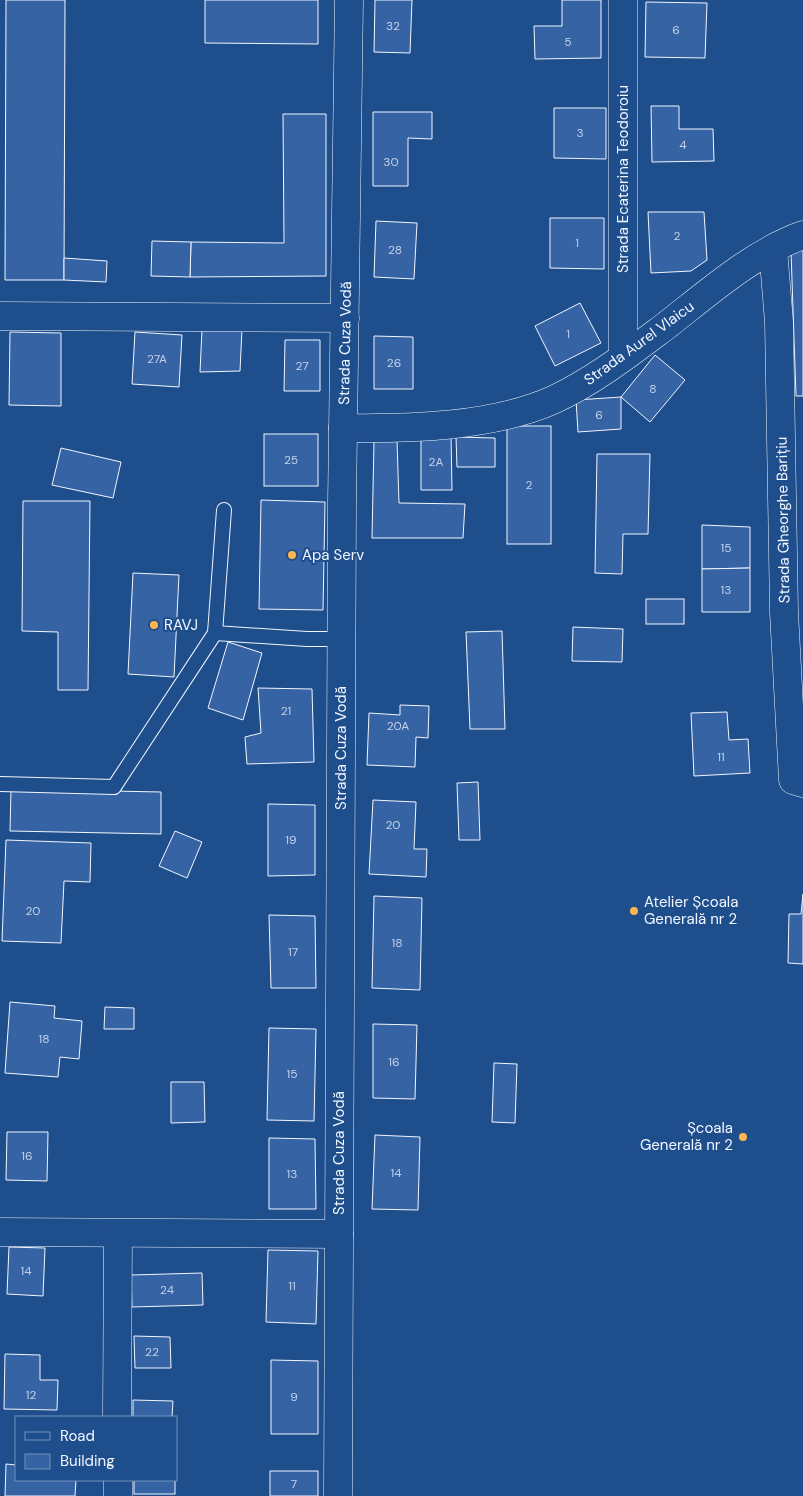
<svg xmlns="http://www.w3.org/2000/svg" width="803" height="1496" font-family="'DM Sans',sans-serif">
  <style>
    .building { fill: #3563a3; stroke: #f2f6ff }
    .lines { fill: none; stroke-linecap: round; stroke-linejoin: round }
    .service-casing { stroke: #f2f6ff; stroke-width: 16 }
    .minor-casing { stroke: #f2f6ff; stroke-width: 29 }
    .secondary-casing { stroke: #f2f6ff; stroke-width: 29 }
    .service { stroke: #1f4e8c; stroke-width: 14 }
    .minor { stroke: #1f4e8c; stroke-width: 28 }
    .secondary { stroke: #1f4e8c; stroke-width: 28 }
    .poi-dot { fill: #ffb74d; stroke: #1f4e8c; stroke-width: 2 }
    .labels { text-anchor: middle; stroke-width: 4; stroke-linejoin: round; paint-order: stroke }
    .number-label { font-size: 12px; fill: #c3d1e8 }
    .street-label { font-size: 15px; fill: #f2f6ff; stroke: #1f4e8c }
    .poi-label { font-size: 15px; fill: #f2f6ff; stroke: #1f4e8c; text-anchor: start }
  </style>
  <rect width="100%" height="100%" fill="#1f4e8c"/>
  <g class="building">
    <path d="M6 0H65L64 280H5Z"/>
    <path d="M205 0H318V44L205 43Z"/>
    <path d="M375 0H412L410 53 374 52Z"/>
    <path d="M562 0H601V58L535 59 534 26H562Z"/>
    <path d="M646 2 707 3 705 58 645 57Z"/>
    <path d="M651 106H679V129H713L714 161 652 162Z"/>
    <path d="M554 108H606V159L554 158Z"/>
    <path d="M373 112H432V139L408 138V186H373Z"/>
    <path d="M283 114H326V276L190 277 191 242 284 243Z"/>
    <path d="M648 212H704L707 260 691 271 651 273Z"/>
    <path d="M550 218H604V269L550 268Z"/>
    <path d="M376 221 417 223 414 279 374 277Z"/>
    <path d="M152 241 191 242 190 277 151 276Z"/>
    <path d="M803 248V396H796L791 251Z"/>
    <path d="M64 258 107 261 106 282 64 280Z"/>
    <path d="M580 303 601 343 555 366 535 326Z"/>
    <path d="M202 329H242L240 371 200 372Z"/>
    <path d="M10 332 61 333V406L9 405Z"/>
    <path d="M135 332 182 335 179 387 132 384Z"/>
    <path d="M374 336 413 337V389H374Z"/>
    <path d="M285 340H320V391H284Z"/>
    <path d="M655 355 685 380 650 422 621 397Z"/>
    <path d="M621 397V429L578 432 576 400Z"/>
    <rect x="507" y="426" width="44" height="118"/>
    <rect x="264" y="434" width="54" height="52"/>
    <path d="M421 434H451L452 490H421Z"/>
    <path d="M456 437 495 438V467H457Z"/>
    <path d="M397 440 399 503 465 504 463 538H372L374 441Z"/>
    <path d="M61 448 121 462 113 498 52 485Z"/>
    <path d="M597 454H650L648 534H623L622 574 595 573Z"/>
    <path d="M261 500 325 502 323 610 259 609Z"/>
    <path d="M23 501H90L88 690H58V632L22 631Z"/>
    <path d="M702 525 750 527V568L702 569Z"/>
    <path d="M750 568V612H702V569Z"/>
    <path d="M133 573 179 575 174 677 128 674Z"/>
    <rect x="646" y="599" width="38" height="25"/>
    <path d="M573 627 623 629 622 662 572 661Z"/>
    <path d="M502 631 505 729H470L466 632Z"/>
    <path d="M228 642 262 653 243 720 208 708Z"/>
    <path d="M258 688 312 689 314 762 247 764 245 737 261 733Z"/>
    <path d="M400 705 429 706 428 738 416 737 415 767 367 765 369 713 400 715Z"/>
    <path d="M727 712 729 740 748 739 750 773 694 776 691 713Z"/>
    <path d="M478 782 480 840H459L457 783Z"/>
    <path d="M11 789 161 792V834L10 831Z"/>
    <path d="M373 800 416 802 414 849H427L426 877 369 874Z"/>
    <path d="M268 804 315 805V875L268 876Z"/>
    <path d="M175 831 202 842 187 878 159 866Z"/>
    <path d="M6 840 91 843 90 882 64 881 61 943 2 941Z"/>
    <path d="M803 894V964L788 963 789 914H801Z"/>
    <path d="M374 896 422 898 420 990 372 988Z"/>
    <path d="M269 915 315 916 316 988H271Z"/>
    <path d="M10 1002 55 1006 54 1018 82 1021 79 1059 60 1057 58 1077 5 1073Z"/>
    <path d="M105 1007 134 1008V1029H104Z"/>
    <path d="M373 1024 417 1025 415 1099 373 1098Z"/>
    <path d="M269 1028 316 1029 314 1121 267 1120Z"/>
    <path d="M494 1063 517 1064 515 1123 492 1122Z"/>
    <path d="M171 1082H204L205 1122 171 1123Z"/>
    <path d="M7 1132H48L47 1181 6 1180Z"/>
    <path d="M375 1135 420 1137 418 1210 372 1209Z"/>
    <path d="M269 1138 315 1139 316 1209H269Z"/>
    <path d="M9 1247 45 1248 43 1296 7 1294Z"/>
    <path d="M268 1250 318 1251 316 1324 266 1322Z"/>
    <path d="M202 1273 203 1305 132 1307 131 1275Z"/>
    <path d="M134 1336 170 1337 171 1368H135Z"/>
    <path d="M5 1354 40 1355V1380H58L57 1410 4 1409Z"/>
    <path d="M271 1360 318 1361V1434H271Z"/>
    <path d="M133 1400 173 1401 172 1417H133Z"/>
    <path d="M6 1464 16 1465V1480H76L75 1496H5Z"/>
    <rect x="270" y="1471" width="48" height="25"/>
    <rect x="134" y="1480" width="41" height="14"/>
  </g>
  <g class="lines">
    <g class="service-casing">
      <g id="service">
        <path d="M224 510 215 633 307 639H342"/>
        <path d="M0 784 114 787 215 633"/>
      </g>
    </g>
    <g class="minor-casing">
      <g id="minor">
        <path d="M623 0V357"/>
        <path d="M773 249 779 322 784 612 793 780 803 783"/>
        <path d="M0 316 345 318"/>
        <path d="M343 428C409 429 492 427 553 400 594 381 631 352 667 325 709 292 753 253 803 235"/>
        <path d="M0 1232 339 1234"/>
        <path d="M117 1417 118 1234"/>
        <path d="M118 1480V1496"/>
      </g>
    </g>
    <g class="secondary-casing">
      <path id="secondary" d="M338 1496 342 503 349 0"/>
    </g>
    <use href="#service" class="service"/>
    <use href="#minor" class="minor"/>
    <use href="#secondary" class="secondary"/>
  </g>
  <g class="poi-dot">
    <circle cx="292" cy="555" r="5"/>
    <circle cx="154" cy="625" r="5"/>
    <circle cx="634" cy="911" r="5"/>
    <circle cx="743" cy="1137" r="5"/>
  </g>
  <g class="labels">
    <g class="number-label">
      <text x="393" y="30">32</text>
      <text x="676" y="34">6</text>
      <text x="568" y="46">5</text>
      <text x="580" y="137">3</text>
      <text x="683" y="149">4</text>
      <text x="391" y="166">30</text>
      <text x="677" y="240">2</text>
      <text x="577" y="247">1</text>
      <text x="395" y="254">28</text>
      <text x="568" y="338">1</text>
      <text x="157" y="363">27A</text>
      <text x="394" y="367">26</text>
      <text x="302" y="370">27</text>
      <text x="653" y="393">8</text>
      <text x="599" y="419">6</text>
      <text x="291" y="464">25</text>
      <text x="436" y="466">2A</text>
      <text x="529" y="489">2</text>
      <text x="726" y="552">15</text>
      <text x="726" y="594">13</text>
      <text x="286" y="715">21</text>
      <text x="398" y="730">20A</text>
      <text x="721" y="761">11</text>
      <text x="393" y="829">20</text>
      <text x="291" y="844">19</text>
      <text x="33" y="915">20</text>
      <text x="397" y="947">18</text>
      <text x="293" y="956">17</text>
      <text x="44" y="1043">18</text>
      <text x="394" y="1066">16</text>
      <text x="292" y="1078">15</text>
      <text x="27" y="1160">16</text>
      <text x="396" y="1177">14</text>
      <text x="292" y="1178">13</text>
      <text x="26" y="1275">14</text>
      <text x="292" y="1290">11</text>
      <text x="167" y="1294">24</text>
      <text x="152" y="1356">22</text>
      <text x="31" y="1399">12</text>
      <text x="294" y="1401">9</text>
      <text x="294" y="1488">7</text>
    </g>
    <g class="street-label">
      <text transform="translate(623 179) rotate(-90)" y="5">Strada Ecaterina Teodoroiu</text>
      <text transform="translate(345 343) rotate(-89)" y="5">Strada Cuza Vodă</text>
      <text transform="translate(639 343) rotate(-36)" y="5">Strada Aurel Vlaicu</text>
      <text transform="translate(783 520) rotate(-91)" y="5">Strada Gheorghe Barițiu</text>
      <text transform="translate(341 748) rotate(-90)" y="5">Strada Cuza Vodă</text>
      <text transform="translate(339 1153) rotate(-90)" y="5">Strada Cuza Vodă</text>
    </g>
    <g class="poi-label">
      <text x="302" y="560">Apa Serv</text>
      <text x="164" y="630">RAVJ</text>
      <text x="644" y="907">Atelier Școala<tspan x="644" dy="17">Generală nr 2</tspan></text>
      <text x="733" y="1133" text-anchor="end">Școala<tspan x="733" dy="17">Generală nr 2</tspan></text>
    </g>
  </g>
  <rect x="15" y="1416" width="162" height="65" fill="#1f4e8c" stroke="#7391ba"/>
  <rect x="25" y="1432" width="25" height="8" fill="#1f4e8c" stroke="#7391ba"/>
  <text x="60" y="1441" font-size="15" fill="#f2f6ff">Road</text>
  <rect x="25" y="1454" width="25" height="15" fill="#3563a3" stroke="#7391ba"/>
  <text x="60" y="1466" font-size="15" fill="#f2f6ff">Building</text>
</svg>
